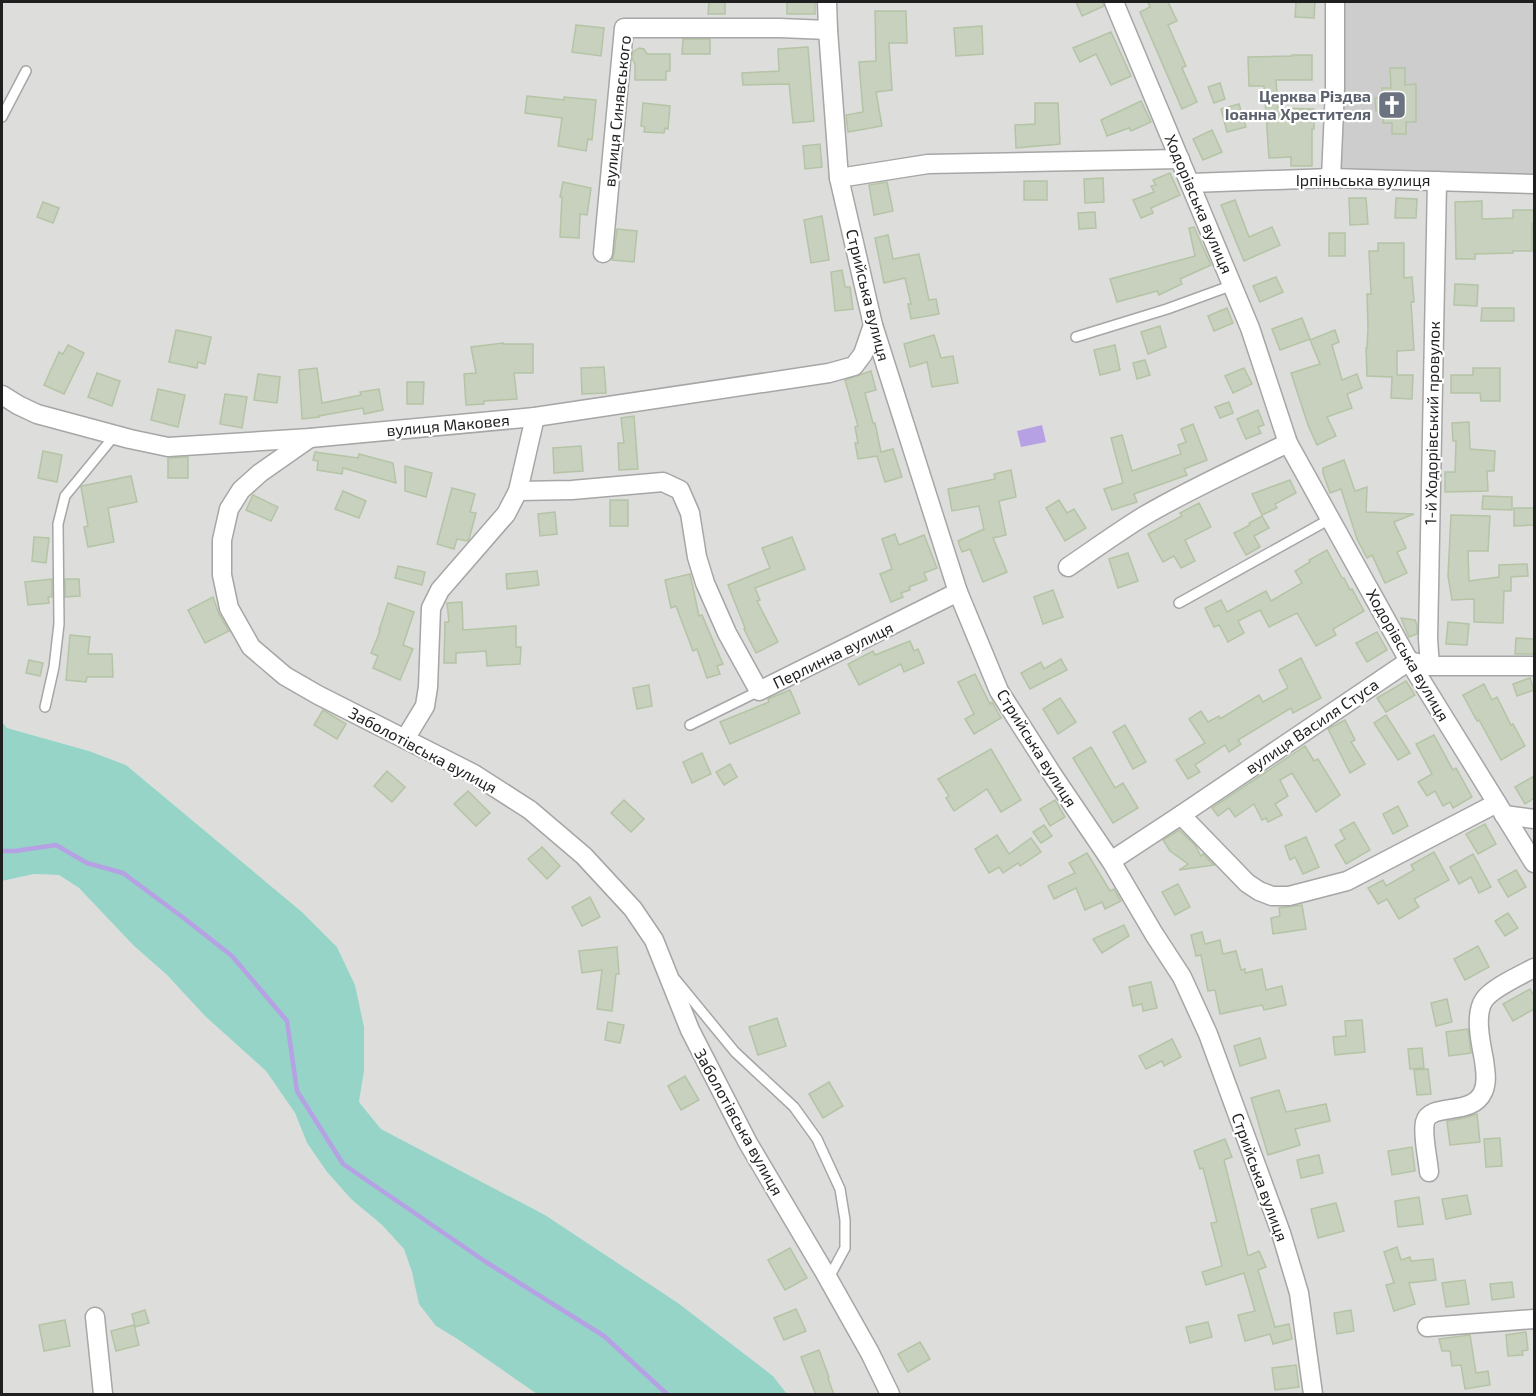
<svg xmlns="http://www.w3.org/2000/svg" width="1536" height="1396" font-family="'Exo 2',sans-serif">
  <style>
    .residential { fill: #dddddc }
    .religious { fill: #cdcdcd }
    .forest { fill: #95d4c7 }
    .water { fill: #b5a1e3 }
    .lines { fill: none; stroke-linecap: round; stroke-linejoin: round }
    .stream { stroke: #b5a1e3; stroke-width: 4.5 }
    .building { fill: #c7d1bd; stroke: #b4c4a5; stroke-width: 1.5 }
    .service-casing { stroke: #a6a6a6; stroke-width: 12 }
    .minor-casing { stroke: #a6a6a6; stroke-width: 21 }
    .service { stroke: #fff; stroke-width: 9 }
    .minor { stroke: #fff; stroke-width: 18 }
    .labels { text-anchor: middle; stroke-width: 4.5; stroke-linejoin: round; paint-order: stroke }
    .worship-label { font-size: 16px; font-weight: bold; fill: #5b616d; stroke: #fff; text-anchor: end }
    .street-label { font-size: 16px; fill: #1f1f1f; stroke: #fff }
  </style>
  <rect width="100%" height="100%" fill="#e8f1e5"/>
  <g class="residential">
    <path d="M2 2H1337L1534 182V1394H787L773 1376 678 1303 545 1215 381 1129 359 1102 364 1071 355 985 337 947 302 912 126 765 89 751 7 728 2 722Z"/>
    <path d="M34 874 59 875 79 888 133 945 167 975 205 1016 266 1071 295 1113 307 1143 327 1172 351 1199 382 1225 404 1249 412 1272 436 1326 459 1340 537 1394H2V881Z"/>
  </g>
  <path class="religious" d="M1337 2H1534V182L1336 178Z"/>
  <path class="forest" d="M2 722 7 728 89 751 126 765 302 912 337 947 355 985 364 1027V1071L359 1102 381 1129 545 1215 678 1303 773 1376 787 1394H537L459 1340 436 1326 419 1304 412 1272 404 1249 382 1225 351 1199 327 1172 307 1143 295 1113 266 1071 205 1016 167 975 133 945 79 888 59 875 34 874 2 881Z"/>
  <path class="water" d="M1042 425 1046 442 1021 447 1017 431Z"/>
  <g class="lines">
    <path class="stream" d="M2 851H15L56 845 87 863 123 873 185 919 232 956 287 1021 297 1091 343 1164 486 1262 604 1336 667 1394"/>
  </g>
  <g class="building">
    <path d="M709 2H725V14H708Z"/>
    <rect x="787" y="2" width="28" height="12"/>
    <path d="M1076 2H1103L1104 6 1082 16Z"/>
    <path d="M1148 2H1168L1177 21 1168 25 1186 66 1182 68 1197 102 1182 109 1140 12 1150 7Z"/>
    <path d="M1296 2H1315L1314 18 1295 17Z"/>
    <path d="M875 11H906L907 43H889L892 90 876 92 882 126 848 132 846 115 863 112 859 62 876 61Z"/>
    <path d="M576 25 604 28 601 56 572 52Z"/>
    <path d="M982 26 983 54 956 56 954 28Z"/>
    <path d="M1111 32 1131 76 1111 85 1096 54 1080 62 1073 48Z"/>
    <path d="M683 39H710V54H682Z"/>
    <path d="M808 47 814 121 793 123 789 84 743 85 742 73 779 71 778 49Z"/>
    <path d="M639 48 644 49 647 54H670V71H666V80H635V64L632 58 633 52Z"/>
    <path d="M1292 55H1312V80H1276L1278 108 1314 109V129H1312V166H1291V157L1269 158 1264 86H1249L1248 57 1292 56Z"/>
    <path d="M1390 68H1405V85L1416 84V122H1406V134H1392V123H1383V111H1376L1375 98H1382V88H1391Z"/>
    <path d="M1220 83 1225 99 1214 103 1208 87Z"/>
    <path d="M527 96 564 100V97L596 100 592 140 588 139 586 151 558 146 562 118 525 113Z"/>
    <path d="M1141 101 1151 122 1131 131 1129 128 1107 136 1101 120Z"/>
    <path d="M643 103 670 106 668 129 665 128 664 133 644 132 645 127 641 126Z"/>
    <path d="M1035 103H1058L1060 144 1016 148 1015 125 1035 124Z"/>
    <path d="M1239 104 1246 127 1227 132 1221 109Z"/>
    <path d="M1212 130 1222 152 1203 160 1193 139Z"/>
    <path d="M820 144 822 167 805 169 803 146Z"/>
    <path d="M1170 173 1180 195 1151 208 1153 213 1141 218 1133 200 1154 192 1151 186 1156 185 1153 180Z"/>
    <path d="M1103 178 1104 202 1085 203 1084 179Z"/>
    <rect x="1024" y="181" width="23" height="19"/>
    <path d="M563 182 591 188 587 215 580 214 579 238 560 237 562 197H560Z"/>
    <path d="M887 182 893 211 874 215 869 185Z"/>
    <path d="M1349 198H1366L1368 224 1350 225Z"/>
    <path d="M1396 198 1417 199 1416 218H1395Z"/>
    <path d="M1235 200 1249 237 1272 227 1280 245 1244 261 1221 205Z"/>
    <path d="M1482 201V219L1513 218V210H1534V224H1532V251H1513V253L1475 254V259H1456L1455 202Z"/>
    <path d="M43 202 59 208 53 223 37 217Z"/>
    <path d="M1095 212 1096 228 1079 229 1078 213Z"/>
    <path d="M822 216 829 260 811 263 804 220Z"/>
    <path d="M1194 227 1211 265 1180 279 1182 284 1159 295 1157 291 1117 302 1110 279 1195 256 1189 228Z"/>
    <path d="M617 229 637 231 634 262 612 260 614 254Z"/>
    <rect x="1329" y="233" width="16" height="23"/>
    <path d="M888 235 893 259 919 254 929 300 936 299 939 314 911 319 908 304H911L905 278 884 283 875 238Z"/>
    <path d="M1378 243H1404V278L1412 277 1414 302H1411L1414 350 1397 351V375H1413L1412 399 1391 398 1392 377 1367 376 1366 348H1367L1368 327 1367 294H1371L1369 251H1378Z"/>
    <path d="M842 270 845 287H850L853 309 835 311 831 272Z"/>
    <path d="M1276 277 1283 292 1260 302 1253 286Z"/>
    <path d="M1455 284 1478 285 1477 306 1454 305Z"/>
    <path d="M1227 308 1233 323 1214 331 1208 316Z"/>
    <path d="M1482 308H1514V321H1481Z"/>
    <path d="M1302 318 1310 339 1280 350 1272 329Z"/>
    <path d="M1160 326 1166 347 1148 354 1141 332Z"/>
    <path d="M176 330 211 337 205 364 198 362 197 368 169 362Z"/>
    <path d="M1335 330 1339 342 1332 345 1342 380 1357 374 1362 388 1347 394 1352 408 1327 417 1336 436 1317 445 1308 425 1291 373 1320 364 1310 340Z"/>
    <path d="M934 335 941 358 953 356 958 383 932 387 927 362 910 367 904 344Z"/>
    <path d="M503 343V344H533V373H514L517 399 484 401V404L466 405 464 374 476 373 471 347Z"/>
    <path d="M68 345 84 353 64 394 44 385 59 352 63 354Z"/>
    <path d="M1115 345 1120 370 1100 375 1094 350Z"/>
    <path d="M1145 360 1150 375 1137 379 1133 363Z"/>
    <path d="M604 367 606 393 582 394 581 368Z"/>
    <path d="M317 368 322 403 361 395 360 392 379 389 383 410 364 414 363 408 319 416V417L302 419 299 370Z"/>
    <path d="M1244 368 1252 384 1233 393 1225 376Z"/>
    <path d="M1473 368H1500V401H1481L1480 393H1451V375H1473Z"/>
    <path d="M871 371 876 390 865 393 873 423H875L881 452 893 449 902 477 885 482 877 456 858 459 855 443H858L855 427 858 426 845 380Z"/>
    <path d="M97 373 120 381 112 406 88 397Z"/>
    <path d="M258 374 280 377 277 403 254 400Z"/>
    <path d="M407 382H424L423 404H407Z"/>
    <path d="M158 389 185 395 178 427 151 420Z"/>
    <path d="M225 394 247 397 242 428 220 424Z"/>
    <path d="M1229 402 1233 413 1220 418 1215 407Z"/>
    <path d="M1258 410 1264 425 1258 427 1261 433 1246 439 1237 419Z"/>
    <path d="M634 416 638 469 619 470 618 443H624L621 418Z"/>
    <path d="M1469 422 1470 449 1495 451 1494 471H1487L1488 491 1445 492V472H1455L1456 441H1453L1452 423Z"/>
    <path d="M1193 424 1207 460 1184 469 1187 475 1134 494 1137 502 1112 510 1104 489 1123 483 1111 438 1122 435 1132 471 1181 454 1178 445 1186 442 1181 429Z"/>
    <path d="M581 446 583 471 554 473 553 448Z"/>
    <path d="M43 451 62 455 57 482 38 478Z"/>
    <path d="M315 452 358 458 359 454 393 463 396 483 343 468 342 474 317 470 318 461 313 460Z"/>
    <path d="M188 457V478H168V458Z"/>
    <path d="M1344 460 1355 491 1367 487 1366 512 1414 514 1394 522 1406 548 1397 552 1407 573 1385 583 1372 555 1367 558 1357 539 1341 489 1330 493 1323 473V468Z"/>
    <path d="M405 466 432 473 426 497 405 491Z"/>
    <path d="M1011 470 1016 497 999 501 1006 535 993 538 1007 572 983 582 970 549 962 552 958 541 984 529 979 506 952 511 948 489 995 479 994 474Z"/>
    <path d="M131 476 137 502 108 508 114 542 88 547 84 527 88 526 81 487 82 486Z"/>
    <path d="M1290 480 1296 493 1275 504 1277 508 1262 515 1252 494Z"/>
    <path d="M452 488 475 494 470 512 476 513 469 539 467 541 457 539 454 549 437 544Z"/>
    <path d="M343 491 366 501 359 518 335 509Z"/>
    <path d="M253 495 278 507 271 521 246 510Z"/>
    <path d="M1483 496 1512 497V510L1482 509Z"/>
    <rect x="610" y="500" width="18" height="26"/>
    <path d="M1059 500 1067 513 1074 509 1086 528 1065 541 1046 508Z"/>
    <path d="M1199 503 1211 527 1185 540 1195 561 1181 568 1174 556 1163 562 1148 534 1182 516 1180 513Z"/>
    <path d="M1514 508H1534V525L1514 526Z"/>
    <path d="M555 512 557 534 540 536 538 514Z"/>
    <path d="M1451 515 1490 516 1488 551H1468L1469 581 1499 577V565L1527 564 1528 576 1511 577V591H1504L1503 623 1474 622V599L1452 600 1448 576Z"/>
    <path d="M1262 516 1269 528 1254 536 1260 547 1246 555 1234 533 1250 525 1249 523Z"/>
    <path d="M895 534 899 545 924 535 937 568 924 573 927 580 909 587 910 590 901 593 903 597 891 602 880 574 892 569 882 539Z"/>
    <path d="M34 537 49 538 46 563 32 561Z"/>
    <path d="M792 537 805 569 755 588 760 600 757 601 778 642 756 653 744 629 745 628 728 585 770 568 762 548Z"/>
    <path d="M1327 550 1342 578H1344L1350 590 1352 589 1364 611 1333 629 1336 635 1316 646 1297 613 1269 627 1260 610 1238 621 1244 633 1228 642 1219 625 1214 627 1205 608 1221 600 1227 612 1266 591 1271 601 1302 583 1295 571 1310 562 1309 560Z"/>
    <path d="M1128 553 1138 581 1118 588 1109 559Z"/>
    <path d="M398 566 425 572 422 585 395 578Z"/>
    <path d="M537 571 539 585 507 589 506 574Z"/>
    <path d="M690 574 699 616 702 615 723 664 717 666 720 674 707 678 697 649 693 651 676 606 671 608 665 580Z"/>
    <path d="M52 579V597H48L49 603 28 605 25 582Z"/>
    <path d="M65 579H79L80 596 65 597Z"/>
    <path d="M1053 590 1063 617 1043 624 1034 597Z"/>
    <path d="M213 597 219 614 229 631 205 643 188 610Z"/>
    <path d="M462 602 463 630 516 626V647H521L520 664 487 666 486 651 456 653V663H444L445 622H449L447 603Z"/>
    <path d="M388 603 414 612 403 645 413 649 400 680 373 668 378 656 371 653 380 631 379 630Z"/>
    <path d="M1401 618 1415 620 1417 625V634L1409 637Z"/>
    <path d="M1448 622 1469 624 1467 645 1446 644Z"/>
    <path d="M1377 632 1387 650 1367 662 1356 643Z"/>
    <path d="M70 635 90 637 88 654H112L113 677H87L86 682 66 680Z"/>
    <path d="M1516 638 1534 639V654H1515Z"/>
    <path d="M910 641 914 651 918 649 924 663 904 672 901 664 859 685 848 664 873 651 875 655Z"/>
    <path d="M1301 658 1321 698 1293 713 1291 708 1238 740 1241 744 1229 752 1225 745 1195 765 1200 772 1188 779 1176 760 1205 743 1189 719 1201 711 1208 722 1219 716 1220 719 1259 695 1263 702 1288 688 1279 670Z"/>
    <path d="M1061 659 1067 670 1030 689 1021 673 1041 662 1044 669Z"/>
    <path d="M29 660 43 663 40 676 26 673Z"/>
    <path d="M975 674 990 704 992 702 1001 718 974 734 965 719 974 714 958 682Z"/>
    <path d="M1530 678 1534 690 1517 696 1513 684Z"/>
    <path d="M1406 681 1415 695 1386 712 1377 698Z"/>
    <path d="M1484 684 1492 700 1497 697 1511 725 1513 724 1525 746 1501 760 1479 720 1477 721 1463 695Z"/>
    <path d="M649 685 652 706 637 709 633 688Z"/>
    <path d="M790 690 800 713 730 744 720 722 769 702 768 699Z"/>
    <path d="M1060 698 1076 722 1058 734 1043 709Z"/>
    <path d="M323 710 346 724 337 739 314 725Z"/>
    <path d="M1386 715 1410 753 1398 760 1374 723Z"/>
    <path d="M1345 720 1355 740 1351 742 1365 764 1350 773 1328 729Z"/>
    <path d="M1125 725 1146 762 1133 769 1113 732Z"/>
    <path d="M1434 735 1453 770 1456 768 1472 797 1453 808 1450 802 1443 806 1435 791 1427 796 1418 782 1432 774 1416 744Z"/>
    <path d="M1305 746 1314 761 1318 759 1340 795 1316 812 1292 773 1280 780 1288 796 1275 804 1282 815 1268 822 1266 818 1262 820 1254 804 1235 817 1229 808 1218 816 1212 808Z"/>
    <path d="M1091 747 1115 788 1123 783 1138 808 1113 823 1073 758Z"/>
    <path d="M991 749 1021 800 1001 812 987 789 954 811 946 798 949 796 938 779Z"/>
    <path d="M702 753 711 774 692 783 683 762Z"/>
    <path d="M730 764 737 777 724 785 716 772Z"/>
    <path d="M387 771 405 787 392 802 374 786Z"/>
    <path d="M1534 776V798L1525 804 1515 787Z"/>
    <path d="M468 791 490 813 476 826 454 804Z"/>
    <path d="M624 800 644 819 631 832 611 813Z"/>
    <path d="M1055 800 1065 817 1050 826 1040 809Z"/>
    <path d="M1398 806 1408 826 1393 834 1383 814Z"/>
    <path d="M1354 822 1370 850 1346 864 1335 845 1345 839 1340 830Z"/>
    <path d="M1485 824 1496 844 1478 854 1466 834Z"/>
    <path d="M1044 825 1052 836 1041 843 1033 832Z"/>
    <path d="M1179 830 1195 845 1201 856 1203 854 1214 865 1179 870 1188 864 1170 851 1163 840Z"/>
    <path d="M997 835 1009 854 1031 838 1041 852 1020 866 1018 863 1003 873 999 867 989 873 975 849Z"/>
    <path d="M1306 837 1319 867 1303 874 1295 857 1290 860 1285 846Z"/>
    <path d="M542 847 560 866 547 879 528 859Z"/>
    <path d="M1434 852 1449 880 1414 899 1419 907 1399 919 1387 899 1378 904 1368 888 1383 880 1386 886 1414 870 1411 865Z"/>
    <path d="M1087 853 1110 891 1114 889 1121 901 1105 909 1102 902 1085 910 1076 888 1054 899 1048 886 1075 873 1069 863Z"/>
    <path d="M1473 854 1491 887 1479 893 1471 877 1459 884 1450 867Z"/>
    <path d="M1516 870 1526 887 1508 897 1498 880Z"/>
    <path d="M1178 884 1190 907 1175 915 1162 892Z"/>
    <path d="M590 897 600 917 582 926 572 907Z"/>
    <path d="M1302 905 1306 929 1273 934 1271 918 1280 916 1279 908Z"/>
    <path d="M1508 913 1518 928 1505 936 1495 921Z"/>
    <path d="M1124 925 1129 936 1102 953 1093 939Z"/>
    <path d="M1202 932 1205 944 1220 940 1223 954 1236 951 1241 970 1245 969V973L1262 969 1266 990 1282 986 1286 1005 1264 1010 1262 1005 1220 1014 1215 990 1208 991 1201 955 1196 956 1191 935Z"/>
    <path d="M1478 946 1489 967 1465 980 1454 959Z"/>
    <path d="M617 947 619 974H616L612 1011 597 1009 602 970 582 973 579 951Z"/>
    <path d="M1151 982 1157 1008 1143 1011 1142 1004 1133 1006 1129 987Z"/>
    <path d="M1530 989 1534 996V1009L1513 1021 1503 1004Z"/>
    <path d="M1447 999 1452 1022 1436 1026 1431 1003Z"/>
    <path d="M777 1018 786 1046 758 1055 749 1027Z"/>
    <path d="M1362 1020 1365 1052 1335 1055 1333 1037 1346 1036 1345 1021Z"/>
    <path d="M608 1022 624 1025 620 1043 605 1040Z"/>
    <path d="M1468 1029 1471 1053 1449 1056 1446 1032Z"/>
    <path d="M1260 1038 1266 1058 1240 1066 1234 1046Z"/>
    <path d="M1172 1039 1181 1057 1164 1066 1162 1061 1146 1069 1139 1056Z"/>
    <path d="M1422 1048 1424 1068 1410 1069 1408 1049Z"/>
    <path d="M1428 1069 1431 1094 1417 1095 1414 1070Z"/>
    <path d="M685 1076 699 1100 681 1110 668 1086Z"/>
    <path d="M829 1082 843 1106 823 1118 809 1094Z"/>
    <path d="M1279 1090 1286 1112 1326 1104 1330 1121 1295 1129 1300 1145 1268 1155 1251 1098Z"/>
    <path d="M1477 1114 1480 1142 1450 1145 1447 1121 1464 1118Z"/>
    <path d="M1500 1138 1502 1166 1486 1167 1484 1139Z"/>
    <path d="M1225 1139 1232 1157 1224 1160 1248 1256 1259 1251 1266 1267 1258 1270 1275 1327 1289 1324 1292 1339 1273 1344 1270 1334 1245 1341 1238 1315 1255 1311 1244 1273 1206 1285 1202 1272 1222 1266 1211 1223 1217 1222 1203 1168 1200 1169 1194 1151Z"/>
    <path d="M1412 1147 1415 1171 1392 1175 1388 1151Z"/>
    <path d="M1319 1155 1323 1173 1301 1178 1297 1160Z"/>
    <path d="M1467 1195 1471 1214 1446 1219 1442 1199Z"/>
    <path d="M1419 1197 1423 1224 1398 1227 1395 1201Z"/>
    <path d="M1336 1203 1344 1231 1318 1238 1311 1209Z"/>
    <path d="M1397 1247 1401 1260 1410 1257 1411 1261 1433 1259 1436 1280 1409 1283 1415 1304 1394 1311 1386 1285 1394 1283 1384 1252Z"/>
    <path d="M790 1248 807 1278 785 1290 768 1260Z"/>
    <path d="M1465 1280 1469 1304 1446 1307 1442 1283Z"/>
    <path d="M1512 1282 1514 1297 1492 1300 1490 1284Z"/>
    <path d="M796 1309 806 1331 784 1340 774 1318Z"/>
    <path d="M145 1310 149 1323 135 1327 132 1314Z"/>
    <path d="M1351 1310 1354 1331 1337 1334 1334 1313Z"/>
    <path d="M65 1320 70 1346 44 1351 39 1325Z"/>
    <path d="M1208 1322 1212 1337 1190 1343 1186 1327Z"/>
    <path d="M134 1325 139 1345 116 1351 111 1331Z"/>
    <path d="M1526 1332 1528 1350 1522 1351 1523 1355 1508 1356 1506 1335Z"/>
    <path d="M1470 1335 1476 1373 1488 1371 1490 1385 1465 1389 1461 1365 1452 1366 1450 1351H1442L1439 1339Z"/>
    <path d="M920 1342 930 1359 908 1372 898 1354Z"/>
    <path d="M819 1350 829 1377 828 1378 834 1395H816L801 1357Z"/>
    <path d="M1296 1365 1299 1387 1275 1390 1272 1368Z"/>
  </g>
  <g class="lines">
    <g class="service-casing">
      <g id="service">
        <path d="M2 117 26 71"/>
        <path d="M1076 337 1167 309 1233 285"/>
        <path d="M1179 603 1330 519"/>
        <path d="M45 707 54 667 59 624 58 524 65 496 115 435"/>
        <path d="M690 725 759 691"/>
        <path d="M676 980 735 1052 794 1107 817 1139 840 1189 845 1220V1248L832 1272 825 1273"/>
      </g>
    </g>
    <g class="minor-casing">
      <g id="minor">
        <path d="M827 2 828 30 839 178 873 325 958 592 999 691 1054 777 1111 861 1154 934 1182 977 1208 1034 1281 1233 1299 1293 1313 1394"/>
        <path d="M1114 2 1250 328 1288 443 1409 661 1534 863"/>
        <path d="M839 178 928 164 1180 159"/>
        <path d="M1331 178 1335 88V2"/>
        <path d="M1191 183 1331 178 1534 184"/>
        <path d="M603 253 624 28H780L828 30"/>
        <path d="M2 395 18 405 37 414 130 439 168 447 310 438 535 417 829 373 854 366 863 354 873 325"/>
        <path d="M310 438 260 473 241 490 229 509 222 540V575L229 608 251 647 285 676 318 695 474 774 530 810 584 856 633 909 654 940 690 1030 748 1143 825 1273 870 1353 890 1394"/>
        <path d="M518 491 572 490 663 482 680 490 690 513 697 557 705 583 727 633 759 691 958 592"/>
        <path d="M1068 567C1093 550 1118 532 1144 516 1190 489 1239 467 1288 443"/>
        <path d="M1430 666 1428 639 1437 181"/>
        <path d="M405 739 425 706 428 687 431 608 440 590 506 514 518 491 535 417"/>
        <path d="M1181 815 1247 883 1259 891 1272 896H1289L1347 881 1497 803"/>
        <path d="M1504 815 1534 819"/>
        <path d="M1111 861 1181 815 1409 661 1430 666H1534"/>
        <path d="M1429 1172C1428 1158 1422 1135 1425 1122 1430 1102 1472 1117 1483 1092 1488 1081 1485 1070 1484 1060 1481 1044 1474 1015 1484 1000 1492 988 1521 975 1534 968"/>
        <path d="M95 1317 103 1394"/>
        <path d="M1427 1327 1534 1319"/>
      </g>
    </g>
    <use href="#service" class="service"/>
    <use href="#minor" class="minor"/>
  </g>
  <defs>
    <g id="church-square" transform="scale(1.5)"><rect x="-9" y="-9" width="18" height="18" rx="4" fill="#6b7280" stroke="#fff"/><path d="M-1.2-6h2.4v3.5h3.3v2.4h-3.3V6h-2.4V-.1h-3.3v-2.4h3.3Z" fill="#fff"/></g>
  </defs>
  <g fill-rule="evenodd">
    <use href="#church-square" x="1392" y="105"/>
  </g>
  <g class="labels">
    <g class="worship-label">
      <text x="1371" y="102">Церква Різдва<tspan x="1371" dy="18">Іоанна Хрестителя</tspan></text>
    </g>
    <g class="street-label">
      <text transform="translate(617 111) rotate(-84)" y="6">вулиця Синявського</text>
      <text x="1363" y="186">Ірпіньська вулиця</text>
      <text transform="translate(1199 204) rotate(67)" y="6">Ходорівська вулиця</text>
      <text transform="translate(868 295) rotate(76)" y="6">Стрийська вулиця</text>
      <text transform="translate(1432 423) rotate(-89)" y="6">1-й Ходорівський провулок</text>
      <text transform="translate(448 425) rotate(-5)" y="6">вулиця Маковея</text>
      <text transform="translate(833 655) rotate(-26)" y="6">Перлинна вулиця</text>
      <text transform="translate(1408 655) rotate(60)" y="6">Ходорівська вулиця</text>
      <text transform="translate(1312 726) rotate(-34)" y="6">вулиця Василя Стуса</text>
      <text transform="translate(1037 748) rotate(58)" y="6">Стрийська вулиця</text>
      <text transform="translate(423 750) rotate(28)" y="6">Заболотівська вулиця</text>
      <text transform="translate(739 1122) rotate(61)" y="6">Заболотівська вулиця</text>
      <text transform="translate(1260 1177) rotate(70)" y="6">Стрийська вулиця</text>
    </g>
  </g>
  <rect width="1536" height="1396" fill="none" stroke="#1f1f1f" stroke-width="6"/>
</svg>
